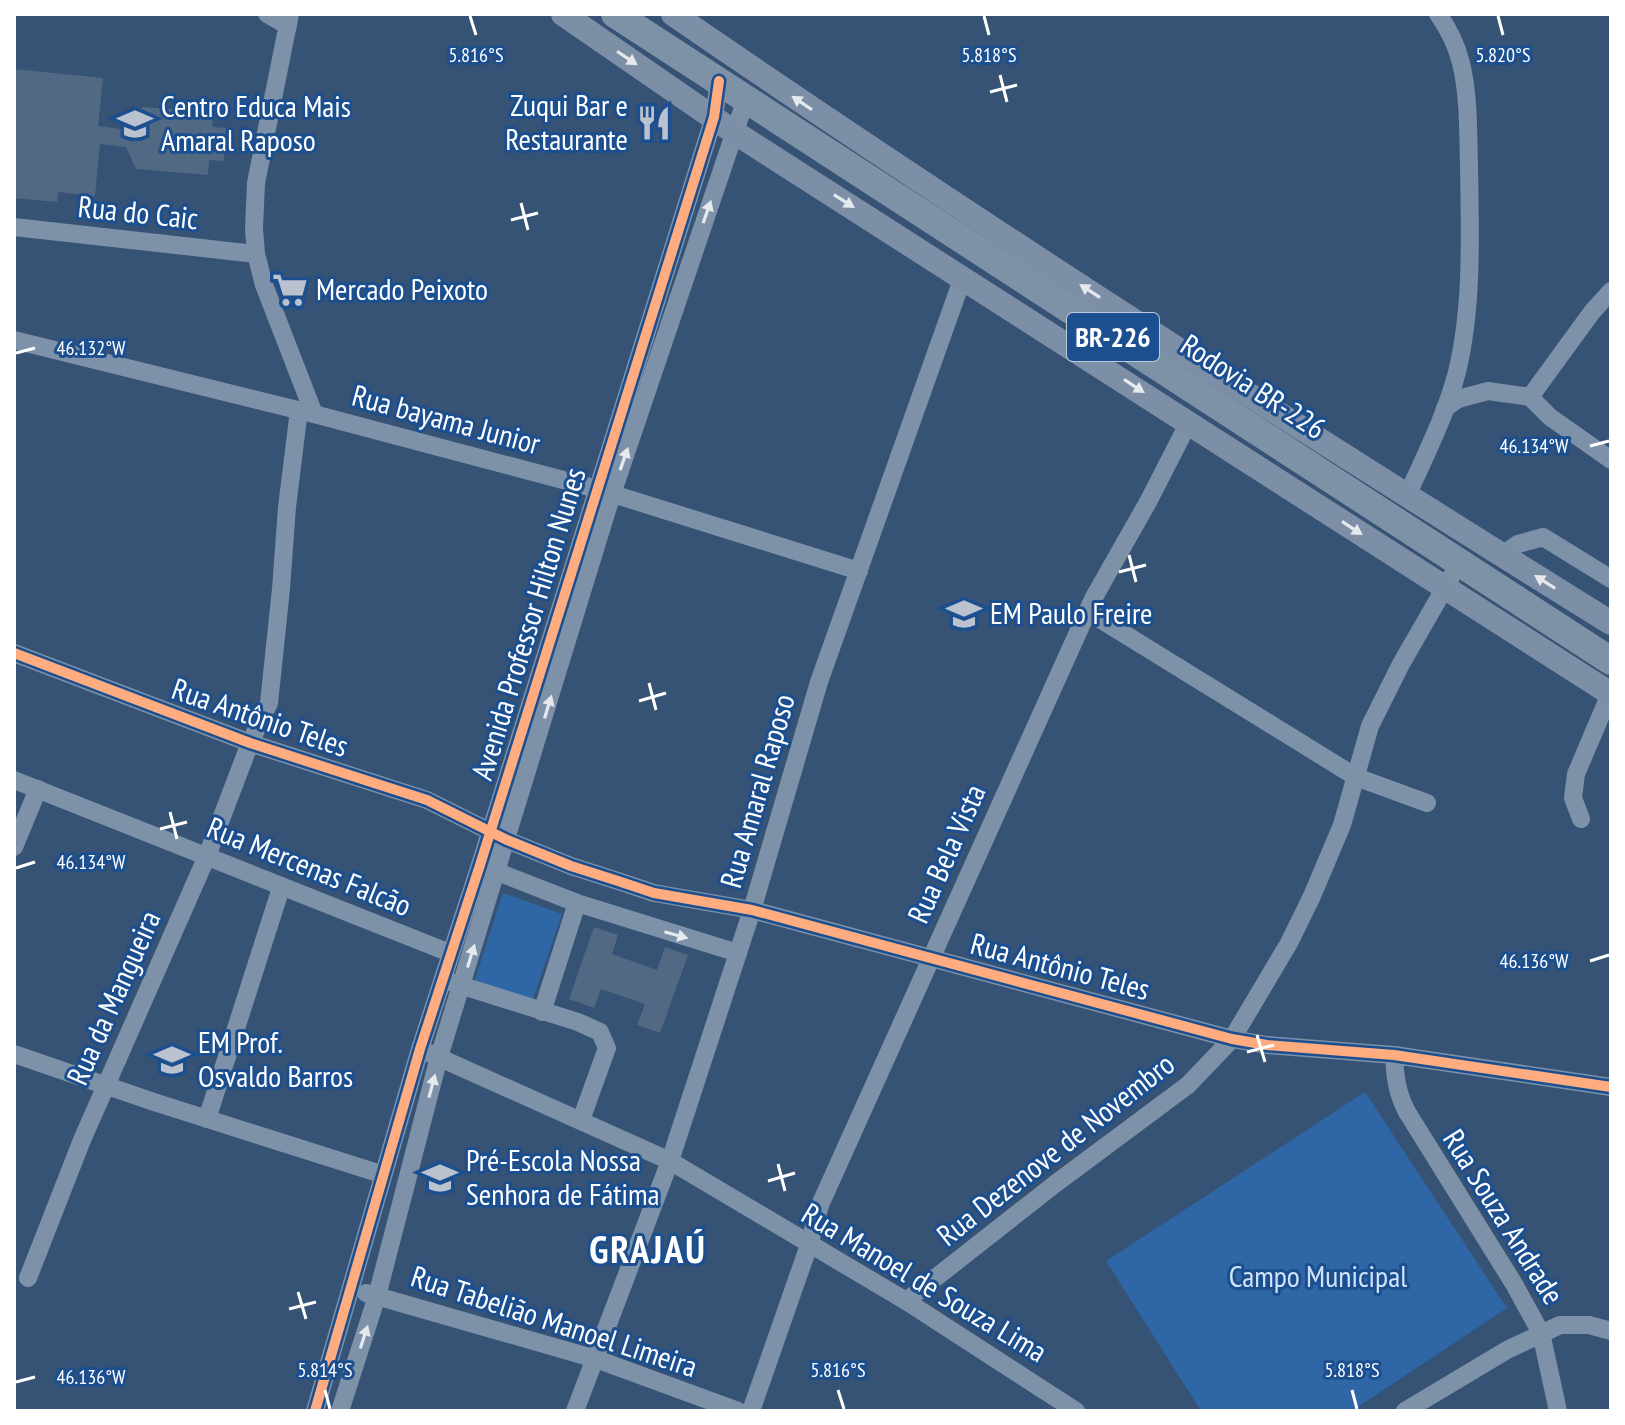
<svg xmlns="http://www.w3.org/2000/svg" width="1625" height="1425" font-family="'PT Sans Narrow',sans-serif">
  <style>
    .green { fill: #2f66a5 }
    .building { fill: #526984 }
    .lines { fill: none; stroke-linecap: round; stroke-linejoin: round }
    .minor { stroke: #7d92a8; stroke-width: 18 }
    .major { stroke: #7d8ea7; stroke-width: 24 }
    .highway { stroke: #7e92a7; stroke-width: 28 }
    .cycleway-casing { stroke: #1b4f8f; stroke-width: 15 }
    .cycleway { stroke: #ffac80; stroke-width: 10 }
    .oneway { fill: #e5e8ed }
    .oneway2 { fill: #e5e9ee }
    .ticks { fill: none; stroke: #fff; stroke-width: 3 }
    .labels { text-anchor: middle; stroke-width: 6; stroke-linejoin: round; paint-order: stroke }
    .shield { fill: #1b4f8f; stroke: #bbcadd; stroke-width: 2 }
    .shield-label { font-size: 28px; font-weight: bold; fill: #fff }
    .poi-label { font-size: 30px; fill: #fff; stroke: #1b4f8f; text-anchor: start }
    .street-label { font-size: 30px; fill: #fff; stroke: #1b4f8f }
    .park-label { font-size: 30px; fill: #cfe3fa; stroke: #1b4f8f }
    .district-label { font-size: 38px; font-weight: bold; letter-spacing: 2px; fill: #fff; stroke: #1b4f8f }
    .ticks-label { font-size: 20px; text-anchor: middle; fill: #fff; stroke: #1b4f8f; stroke-width: 6; stroke-linejoin: round; paint-order: stroke }
  </style>
  <rect width="100%" height="100%" fill="#365274"/>
  <g class="green">
    <path d="M503 893 562 914 532 1002 474 982Z"/>
    <path d="M1365 1092 1507 1308 1352 1411H1201L1106 1261Z"/>
  </g>
  <g class="building">
    <path d="M14 69 103 78 98 126 128 130 142 107 213 112 212 127 226 128 224 161 209 160 208 175 136 169 126 147 100 144 95 196 58 192 57 202 14 198Z"/>
    <path d="M594 927 618 935 612 954 657 970 665 947 688 955 660 1033 637 1025 645 1004 601 989 594 1008 569 999Z"/>
  </g>
  <g class="lines">
    <g class="minor">
      <path d="M267 14 288 26"/>
      <path d="M290 14 256 183 254 229 256 254 264 285 314 414"/>
      <path d="M14 227 256 254"/>
      <path d="M14 340 314 414 597 489 859 571"/>
      <path d="M1530 397 1592 312 1611 291"/>
      <path d="M1445 408 1458 399 1488 391 1530 397 1550 417 1611 460"/>
      <path d="M1407 496C1425 456 1446 415 1457 372 1473 306 1470 234 1469 166 1468 132 1469 96 1461 63 1457 47 1448 28 1438 14"/>
      <path d="M1502 555 1518 544 1543 537 1611 579"/>
      <path d="M1087 611 1356 777 1427 803"/>
      <path d="M14 653 250 743 427 800 507 840 571 866 618 881 654 893 752 910 1232 1039 1267 1045 1394 1055 1611 1087"/>
      <path d="M14 780 450 953"/>
      <path d="M1581 819 1573 798 1576 774 1610 694"/>
      <path d="M14 847 38 789"/>
      <path d="M487 868 577 903 738 953"/>
      <path d="M450 982 578 1022 600 1032 607 1048 581 1120"/>
      <path d="M542 1012 577 903"/>
      <path d="M429 1053 670 1161 906 1301 1076 1411"/>
      <path d="M14 1054 154 1102 381 1174"/>
      <path d="M1394 1055C1395 1077 1397 1093 1407 1112L1514 1284 1541 1333 1558 1411"/>
      <path d="M207 1119 281 888"/>
      <path d="M28 1278 82 1140 207 856 250 743 269 703 281 589 287 507 299 410"/>
      <path d="M366 1293 596 1359 738 1411"/>
      <path d="M906 1301 1055 1184 1188 1085 1232 1039 1289 943 1312 896 1342 825 1370 726 1401 664 1451 577"/>
      <path d="M315 1411 420 1049 480 865 714 117 719 81"/>
      <path d="M340 1411 377 1296 439 1057 612 494 746 99"/>
      <path d="M575 1411 670 1161 752 910 819 682 963 277"/>
      <path d="M751 1411 809 1245 820 1205 1093 599 1148 502 1189 422"/>
      <path d="M1405 1411 1507 1350 1560 1325H1589L1611 1331"/>
    </g>
    <g class="major">
      <path d="M563 14 734 132 1611 694"/>
      <path d="M673 14C980 225 1294 426 1611 623"/>
    </g>
    <path class="highway" d="M615 14 1611 661"/>
    <g class="cycleway-casing">
      <g id="cycleway">
        <path d="M14 653 250 743 427 800 507 840 571 866 618 881 654 893 752 910 1232 1039 1267 1045 1394 1055 1611 1087"/>
        <path d="M315 1411 420 1049 480 865 714 117 719 81"/>
      </g>
    </g>
    <use href="#cycleway" class="cycleway"/>
  </g>
  <defs><path id="oneway-solid" d="M-6-.8H1V-3.2L6.5 0L1 3.2V.8H-6Z" transform="scale(2)"/></defs>
  <g class="oneway">
    <use href="#oneway-solid" transform="translate(627 58) rotate(34)"/>
    <use href="#oneway-solid" transform="translate(802 103) rotate(-146)"/>
    <use href="#oneway-solid" transform="translate(844 201) rotate(32)"/>
    <use href="#oneway-solid" transform="translate(1090 291) rotate(-147)"/>
    <use href="#oneway-solid" transform="translate(1134 386) rotate(33)"/>
    <use href="#oneway-solid" transform="translate(1352 528) rotate(33)"/>
    <use href="#oneway-solid" transform="translate(1545 582) rotate(-148)"/>
  </g>
  <g class="oneway2">
    <use href="#oneway-solid" transform="translate(707 212) rotate(-71)"/>
    <use href="#oneway-solid" transform="translate(624 459) rotate(-71)"/>
    <use href="#oneway-solid" transform="translate(548 707) rotate(-73)"/>
    <use href="#oneway-solid" transform="translate(676 935) rotate(16)"/>
    <use href="#oneway-solid" transform="translate(471 956) rotate(-73)"/>
    <use href="#oneway-solid" transform="translate(432 1086) rotate(-75)"/>
    <use href="#oneway-solid" transform="translate(364 1337) rotate(-72)"/>
  </g>
  <path class="ticks" d="M470 16 476 35M984 16 989 35M1498 16 1503 35M1000 75 1007 102M990 92 1017 85M521 203 528 230M511 220 538 213M16 353 35 348M1590 446 1609 441M1129 555 1136 582M1119 572 1146 565M649 683 656 710M639 701 666 693M170 812 177 839M160 829 187 822M16 868 35 862M1590 961 1609 955M1257 1035 1265 1062M1247 1052 1274 1045M778 1164 785 1191M768 1181 795 1173M298 1292 306 1319M289 1309 316 1302M16 1382 35 1377M325 1390 330 1409M838 1390 844 1409M1352 1390 1357 1409"/>
  <defs>
    <g id="restaurant-bare" transform="scale(2.76)"><path d="M-5-6h1v4h1v-4h1v4h1v-4h1v5L-1.5 .5V6h-2V.5L-5-1ZM5-6V6H3V1.5H1.5Q1.5-4 5-6Z" fill="#b9c2ce" stroke="#1b4f8f" stroke-width="2.5" paint-order="stroke"/></g>
    <g id="school-bare" transform="scale(2.76)"><path d="M0-5L7-2L0 1L-7-2ZM-4 1L0 2.5L4 1V4Q0 6-4 4Z" fill="#b9c2ce" stroke="#1b4f8f" stroke-width="2.5" paint-order="stroke"/></g>
    <g id="supermarket-bare" transform="scale(2.76)"><path d="M-6-5.5h2.5l.6 2H6L4.5 2H-2.5L-4.4-4H-6ZM-1.5 3.2a1.3 1.3 0 1 0 .1 0ZM3 3.2a1.3 1.3 0 1 0 .1 0Z" fill="#b9c2ce" stroke="#1b4f8f" stroke-width="2.5" paint-order="stroke"/></g>
  </defs>
  <g fill-rule="evenodd">
    <use href="#restaurant-bare" x="654" y="123"/>
    <use href="#school-bare" x="135" y="124"/>
    <use href="#supermarket-bare" x="290" y="290"/>
    <use href="#school-bare" x="964" y="614"/>
    <use href="#school-bare" x="172" y="1060"/>
    <use href="#school-bare" x="440" y="1178"/>
  </g>
  <g class="labels">
    <rect class="shield" x="1067" y="313" width="92" height="48" rx="6"/>
    <g class="shield-label">
      <text x="1113" y="347">BR-226</text>
    </g>
    <g class="poi-label">
      <text x="628" y="116" text-anchor="end">Zuqui Bar e<tspan x="628" dy="34">Restaurante</tspan></text>
      <text x="161" y="117">Centro Educa Mais<tspan x="161" dy="34">Amaral Raposo</tspan></text>
      <text x="316" y="300">Mercado Peixoto</text>
      <text x="990" y="624">EM Paulo Freire</text>
      <text x="198" y="1053">EM Prof.<tspan x="198" dy="34">Osvaldo Barros</tspan></text>
      <text x="466" y="1171">Pré-Escola Nossa<tspan x="466" dy="34">Senhora de Fátima</tspan></text>
    </g>
    <g class="street-label">
      <text transform="translate(138 213) rotate(6)" y="10">Rua do Caic</text>
      <text transform="translate(1253 387) rotate(33)" y="10">Rodovia BR-226</text>
      <text transform="translate(446 420) rotate(15)" y="10">Rua bayama Junior</text>
      <text transform="translate(529 624) rotate(-73)" y="10">Avenida Professor Hilton Nunes</text>
      <text transform="translate(260 718) rotate(19)" y="10">Rua Antônio Teles</text>
      <text transform="translate(758 791) rotate(-74)" y="10">Rua Amaral Raposo</text>
      <text transform="translate(947 854) rotate(-66)" y="10">Rua Bela Vista</text>
      <text transform="translate(309 867) rotate(22)" y="10">Rua Mercenas Falcão</text>
      <text transform="translate(1060 967) rotate(15)" y="10">Rua Antônio Teles</text>
      <text transform="translate(114 998) rotate(-66)" y="10">Rua da Mangueira</text>
      <text transform="translate(1056 1150) rotate(-38)" y="10">Rua Dezenove de Novembro</text>
      <text transform="translate(1503 1217) rotate(58)" y="10">Rua Souza Andrade</text>
      <text transform="translate(924 1283) rotate(31)" y="10">Rua Manoel de Souza Lima</text>
      <text transform="translate(554 1322) rotate(18)" y="10">Rua Tabelião Manoel Limeira</text>
    </g>
    <g class="park-label">
      <text x="1318" y="1287">Campo Municipal</text>
    </g>
    <g class="district-label">
      <text x="648" y="1263">GRAJAÚ</text>
    </g>
  </g>
  <g class="ticks-label">
    <text x="476" y="62">5.816°S</text>
    <text x="989" y="62">5.818°S</text>
    <text x="1503" y="62">5.820°S</text>
    <text x="91" y="355">46.132°W</text>
    <text x="1534" y="453">46.134°W</text>
    <text x="91" y="869">46.134°W</text>
    <text x="1534" y="968">46.136°W</text>
    <text x="325" y="1377">5.814°S</text>
    <text x="838" y="1377">5.816°S</text>
    <text x="1352" y="1377">5.818°S</text>
    <text x="91" y="1384">46.136°W</text>
  </g>
  <rect width="1625" height="1425" fill="none" stroke="#ffffff" stroke-width="32"/>
</svg>
